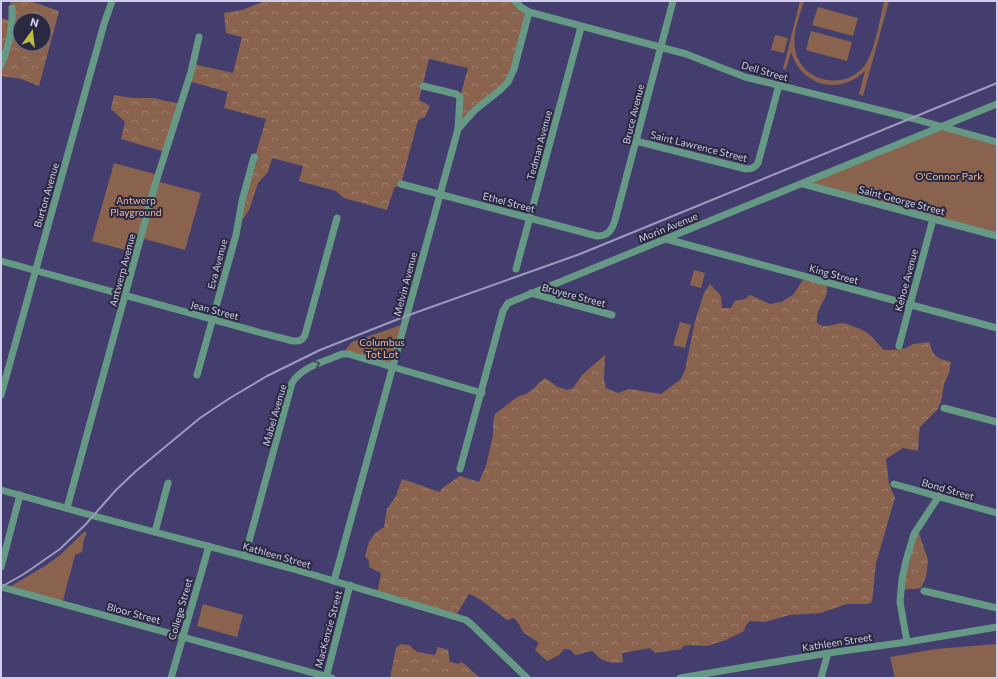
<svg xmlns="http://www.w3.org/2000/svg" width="998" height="679" font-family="Commissioner,sans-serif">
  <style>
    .forest { fill: url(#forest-crowns); fill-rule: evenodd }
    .green { fill: #8a634e }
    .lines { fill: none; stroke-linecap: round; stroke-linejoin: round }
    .minor { stroke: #669985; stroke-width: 7 }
    .rail { stroke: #9d9abf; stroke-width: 2 }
    .oneway { stroke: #3d4b55 }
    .labels { text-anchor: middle; stroke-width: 4; stroke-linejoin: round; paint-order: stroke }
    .street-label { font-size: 10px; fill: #cfcdeb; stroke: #2b2940 }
    .park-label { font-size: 10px; fill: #f9b897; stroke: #2b2940 }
  </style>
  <defs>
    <pattern id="forest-crowns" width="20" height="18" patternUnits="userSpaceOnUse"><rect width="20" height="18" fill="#8a634e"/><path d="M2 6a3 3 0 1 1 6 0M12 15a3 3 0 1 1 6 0" fill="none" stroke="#9f7f70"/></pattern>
  </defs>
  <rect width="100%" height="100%" fill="#443e6f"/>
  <g class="forest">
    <path d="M10 1H30L59 11 39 86 21 79 1 76V18L12 21V8ZM20 20H44V44H20Z"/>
    <path d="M265 1H515L529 12 511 75 457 129 460 97 468 68 429 59 419 100 430 106 425 117 418 120 401 184 394 188 387 210 344 198 336 191 299 181 303 166 272 158 268 172 258 183 249 210 243 219 238 223 242 201 266 119 224 108 228 92 188 81 193 64 233 73 242 37 226 33 224 13 242 10Z"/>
    <path d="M114 95 132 98H153L180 104 165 152 121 139 125 122 111 109Z"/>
    <path d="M805 277 827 283C827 287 827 292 826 296 821 305 816 312 817 323 827 330 833 323 843 323 846 323 849 325 852 326 869 331 872 337 884 350H894L906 348 913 344 929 342C931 346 931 349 933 352 936 359 945 360 951 362L949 373 944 384 941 402 937 410 920 427 919 434 918 451 903 448 886 459 889 484 895 498 876 563 872 602 867 604H847L821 613 790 615 764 622 750 621 746 625 744 631 726 640 707 646 685 645 681 649 655 653 650 648 622 653 623 662C610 664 601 662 593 651 586 651 581 655 575 655L571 650 564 649 559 655 547 661 535 650 539 643 523 632 519 624 514 618 507 620C494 611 484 600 469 594L455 617 377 594 381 573 369 567V561L365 556 369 542 375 533 384 527 387 509 396 496 402 479 440 492 441 489 460 476 479 482 486 466 493 435V423L495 414 517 397 526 394 533 389 540 382 545 378 558 387 567 390 573 388 582 375 605 355 604 379 606 388 618 393 629 389 661 394 681 379 685 370 695 321 704 293 710 284 721 296 722 308H731L735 301 745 299 750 295 770 304 781 302 793 295Z"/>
    <path d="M918 530 928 560 926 577 921 588 902 590Z"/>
    <path d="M401 644 409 645 417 652 435 655 438 647 448 650 450 662 458 664 462 662 480 678H390L396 648Z"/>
  </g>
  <g class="green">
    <path d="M800 1H804C800 15 792 33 795 49 800 82 845 92 865 65 875 50 880 19 884 1H889L863 96 859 94 865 71C839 96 802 86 791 52L786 69H783Z"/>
    <path d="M818 7 858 18 853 36 812 25Z"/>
    <path d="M811 31 852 42 847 61 806 50Z"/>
    <path d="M775 35 788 38 784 53 771 50Z"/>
    <path d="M943 127 997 142V236L803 184Z"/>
    <path d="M114 163 158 175 156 181 201 193 185 250 141 238 136 253 92 241Z"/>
    <path d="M694 270 705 273 701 288 690 285Z"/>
    <path d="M680 322 691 325 685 348 673 345Z"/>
    <path d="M404 324 392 366 343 353 352 342Z"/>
    <path d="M84 532 87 533 84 539 82 552 75 555 62 604 6 589 45 566 60 555Z"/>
    <path d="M203 604 243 615 237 637 197 626Z"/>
    <path d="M997 644V678H895L890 657 936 649Z"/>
  </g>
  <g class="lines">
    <g class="minor">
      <path d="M515 1 521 7 529 12 686 54 745 77 911 118 997 142"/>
      <path d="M1 65C9 47 13 27 12 8"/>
      <path d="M423 86 456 94 460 97 458 129"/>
      <path d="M636 141 746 169C751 169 755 168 758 163L779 85"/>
      <path d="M401 184 597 236C608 236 612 230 615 220L673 1"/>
      <path d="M803 184 997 236"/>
      <path d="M666 239 997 328"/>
      <path d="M1 261 258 332 293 341C299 341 302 341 305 335L337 218"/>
      <path d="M516 269 581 27"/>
      <path d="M531 293 612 315"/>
      <path d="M899 346 933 219"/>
      <path d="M197 375 236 235 242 201 254 157"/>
      <path d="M1 395 104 24 112 1"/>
      <path d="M944 408 997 422"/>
      <path d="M460 469 503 311 508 303 997 104"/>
      <path d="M894 484 997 513"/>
      <path d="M1 490 94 516 290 568 466 620 471 624 527 678"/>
      <path d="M67 508 155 185 191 72 199 37"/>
      <path d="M155 532 168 483"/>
      <path d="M245 556 292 383C301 367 325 361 342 354H348L482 393"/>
      <path d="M1 567 20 495"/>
      <path d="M334 581 458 129 475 110 500 90 508 82 514 69 529 12"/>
      <path d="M1 587 332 678"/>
      <path d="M924 591 997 608"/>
      <path d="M907 642 900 602 902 579 906 561 914 534 939 496"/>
      <path d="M171 678 209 546"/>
      <path d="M326 678 350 585"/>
      <path d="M680 678 828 653 907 642 997 627"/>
      <path d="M821 678 828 653"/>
    </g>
    <path class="rail" d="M1 587 24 574 60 549 85 525 116 490 136 471 200 418 230 398 267 376 320 350 406 316 580 254 997 83"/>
  </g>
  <defs><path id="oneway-chevron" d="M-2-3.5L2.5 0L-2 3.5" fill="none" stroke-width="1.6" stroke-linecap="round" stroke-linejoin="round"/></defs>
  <use class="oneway" href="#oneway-chevron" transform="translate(317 364) rotate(-23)"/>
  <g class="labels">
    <g class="street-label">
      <text transform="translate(765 71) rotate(16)" y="4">Dell Street</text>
      <text transform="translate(633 114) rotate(-76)" y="4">Bruce Avenue</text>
      <text transform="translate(539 145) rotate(-75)" y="4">Tedman Avenue</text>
      <text transform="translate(699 146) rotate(14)" y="4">Saint Lawrence Street</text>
      <text transform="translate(46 195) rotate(-74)" y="4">Burton Avenue</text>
      <text transform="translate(902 200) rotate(15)" y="4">Saint George Street</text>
      <text transform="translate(509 202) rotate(15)" y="4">Ethel Street</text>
      <text transform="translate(668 227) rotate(-22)" y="4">Morin Avenue</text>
      <text transform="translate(217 264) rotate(-75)" y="4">Eva Avenue</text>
      <text transform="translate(122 270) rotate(-75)" y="4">Antwerp Avenue</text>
      <text transform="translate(834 274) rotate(15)" y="4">King Street</text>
      <text transform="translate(906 280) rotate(-75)" y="4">Kehoe Avenue</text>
      <text transform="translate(405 284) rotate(-75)" y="4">Melvin Avenue</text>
      <text transform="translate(574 295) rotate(15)" y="4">Bruyere Street</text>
      <text transform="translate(215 310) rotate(15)" y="4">Jean Street</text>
      <text transform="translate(274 415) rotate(-74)" y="4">Mabel Avenue</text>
      <text transform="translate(948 489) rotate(16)" y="4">Bond Street</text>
      <text transform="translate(277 555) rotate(16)" y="4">Kathleen Street</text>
      <text transform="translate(180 609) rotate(-74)" y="4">College Street</text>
      <text transform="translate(134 613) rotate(15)" y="4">Bloor Street</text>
      <text transform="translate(328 629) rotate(-75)" y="4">MacKenzie Street</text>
      <text transform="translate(837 642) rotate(-9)" y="4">Kathleen Street</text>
    </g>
    <g class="park-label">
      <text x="949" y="180">O'Connor Park</text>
      <text x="136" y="204">Antwerp<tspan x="136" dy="12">Playground</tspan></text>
      <text x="382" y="346">Columbus<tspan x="382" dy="12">Tot Lot</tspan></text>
    </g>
  </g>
  <rect width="998" height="679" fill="none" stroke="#cfcdeb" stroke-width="4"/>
  <g transform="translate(32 32) rotate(15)"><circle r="19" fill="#2b2940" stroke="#6d6b84"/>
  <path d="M0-3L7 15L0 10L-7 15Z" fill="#c0be40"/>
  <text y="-6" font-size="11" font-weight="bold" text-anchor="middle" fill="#cfcdeb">N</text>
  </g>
</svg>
